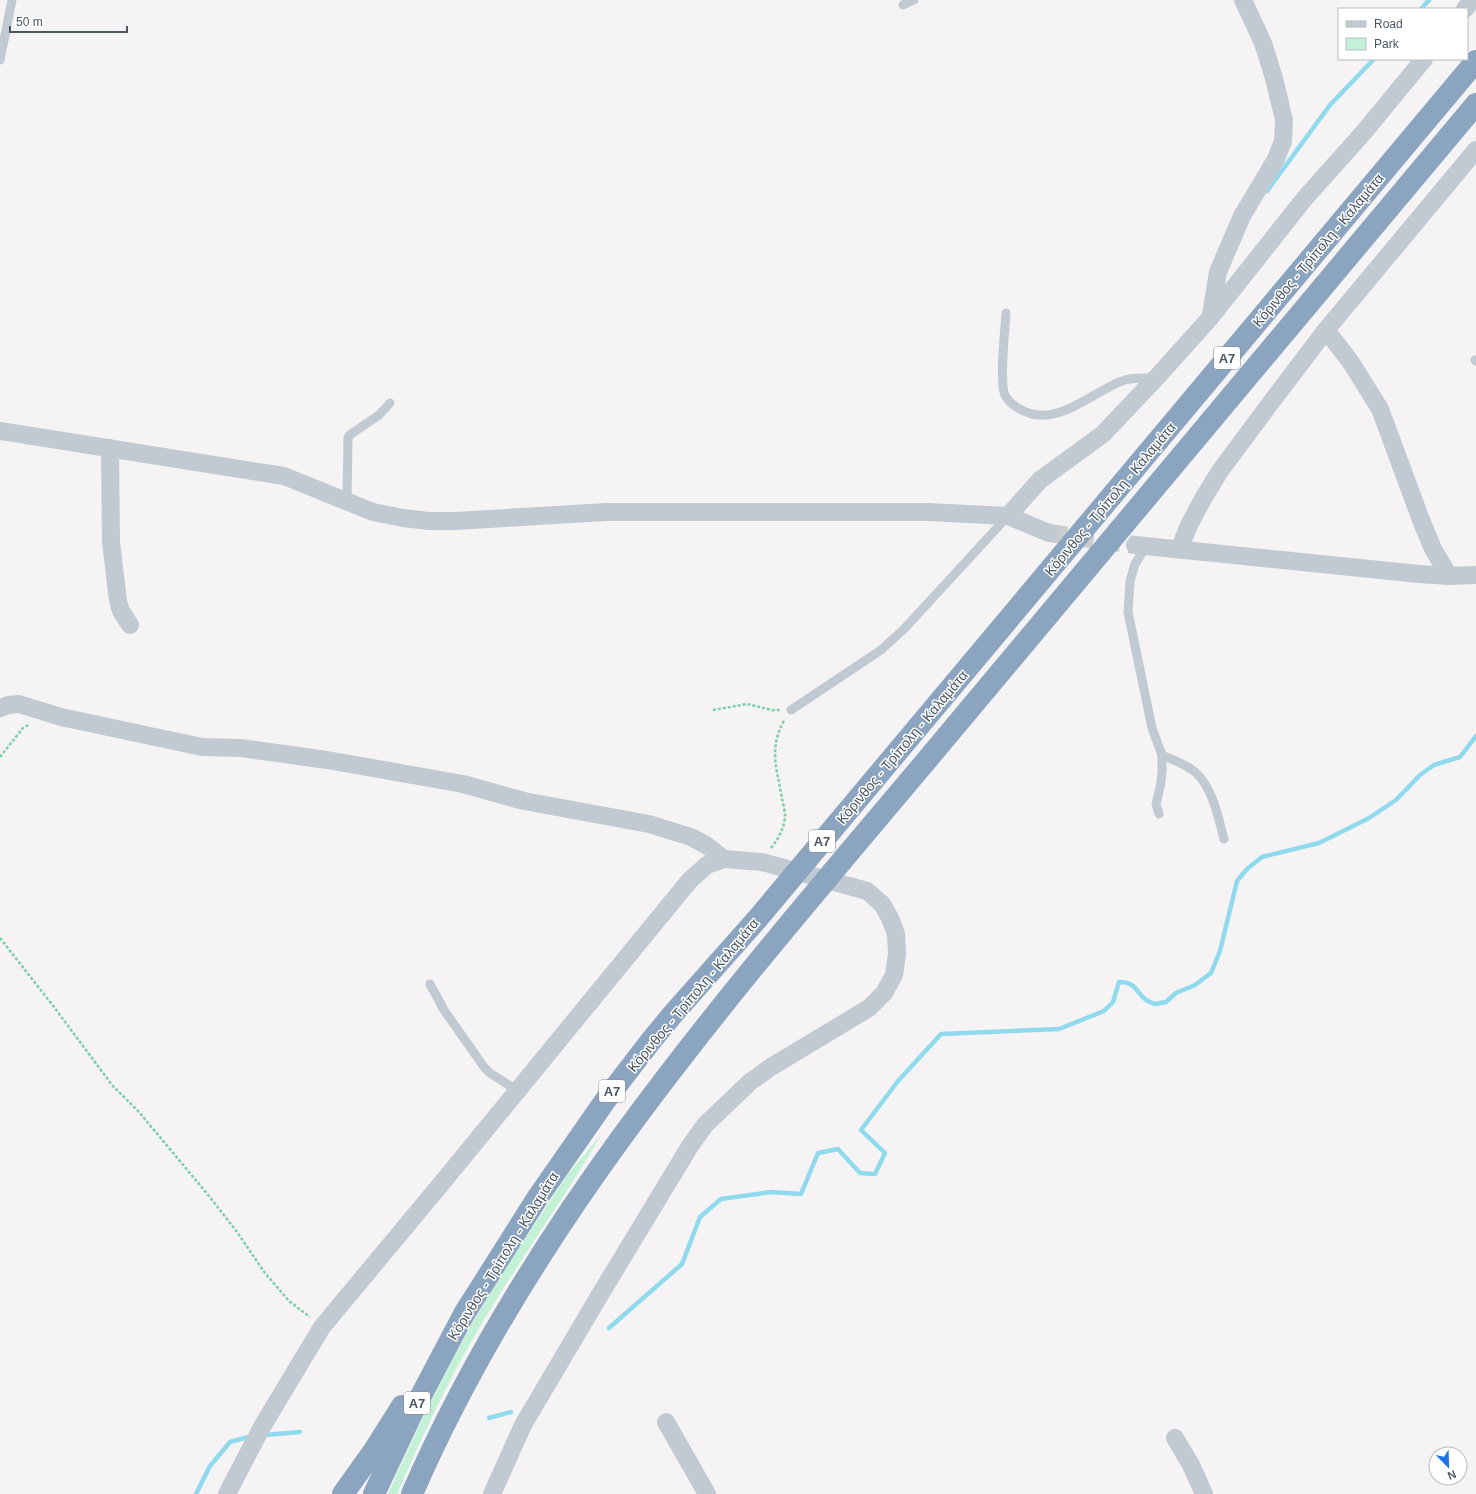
<svg xmlns="http://www.w3.org/2000/svg" width="1476" height="1494" font-family="Arial,sans-serif">
  <style>
    .green { fill: #c3f1d5 }
    .lines { fill: none; stroke-linecap: round; stroke-linejoin: round }
    .stream { stroke: #90daee; stroke-width: 4.5 }
    .minor-tunnel { stroke: #caccce; stroke-width: 18; stroke-dasharray: 18 9; stroke-linecap: butt }
    .path { stroke: #7ad0a6; stroke-width: 2.5; stroke-dasharray: 3 2; stroke-linecap: butt }
    .service { stroke: #c1cad2; stroke-width: 9 }
    .minor { stroke: #c1cad2; stroke-width: 18 }
    .motorway { stroke: #8ba5c1; stroke-width: 22 }
    .labels { text-anchor: middle; stroke-width: 3; stroke-linejoin: round; paint-order: stroke }
    .shield { fill: #fff; stroke: #808990; stroke-width: 1 }
    .shield-label { font-size: 13px; font-weight: bold; fill: #4a5661 }
    .street-label { font-size: 14px; fill: #4a5661; stroke: #fff }
  </style>
  <rect width="100%" height="100%" fill="#f5f3f3"/>
  <path class="green" d="M601 1135C564 1199 520 1259 482 1323 450 1377 422 1436 397 1494H388L425 1413 474 1320 510 1262 568 1174Z"/>
  <g class="lines">
    <g class="stream">
      <path d="M1421 9 1429 0"/>
      <path d="M1267 191 1330 105 1374 59"/>
      <path d="M609 1328 682 1264 700 1217 721 1199 771 1192 801 1194 818 1153 838 1149 860 1173 875 1174 885 1153 861 1130 898 1081 941 1034 1059 1029 1104 1011 1113 1002 1119 982C1136 982 1135 991 1146 1000 1148 1001 1152 1003 1155 1004L1166 1002 1176 993 1195 985 1211 973 1220 951 1237 881 1247 869 1262 857 1319 843 1369 818 1396 800 1420 775 1434 765 1460 757 1476 736"/>
      <path d="M489 1418 511 1412"/>
      <path d="M264 1435 300 1432"/>
      <path d="M196 1494 210 1466 230 1442 252 1436"/>
    </g>
    <path class="minor-tunnel" d="M1049 533 1135 545"/>
    <g class="path">
      <path d="M713 710 747 704 772 710H780"/>
      <path d="M0 757 23 728 30 724"/>
      <path d="M771 848C778 839 784 829 785 817 785 811 783 804 782 798 777 769 768 748 785 719"/>
      <path d="M0 938 54 1007 112 1085 139 1112 209 1196 237 1232 265 1273 289 1301 310 1317"/>
    </g>
    <g class="service">
      <path d="M903 5 914 0"/>
      <path d="M0 60 12 0"/>
      <path d="M1006 313C1005 330 999 383 1005 395 1008 401 1013 405 1018 408 1054 431 1090 393 1122 381 1131 377 1145 378 1155 378"/>
      <path d="M1475 360 1476 361"/>
      <path d="M347 501 348 437 351 434 379 415 390 403"/>
      <path d="M1147 545 1135 564 1130 581 1128 612 1152 728 1162 755V770L1161 783 1156 804 1159 814"/>
      <path d="M791 710 881 650 904 629 1008 516"/>
      <path d="M1162 755C1173 760 1186 764 1195 772 1213 788 1218 817 1224 839"/>
      <path d="M430 984 444 1010 484 1067 490 1073 518 1091"/>
    </g>
    <g class="minor">
      <path d="M1465 9 1472 0"/>
      <path d="M1211 315 1218 272 1242 216 1276 159 1283 141 1284 120 1274 78 1263 43 1243 0"/>
      <path d="M1326 330 1350 361 1380 409 1421 520 1433 549 1449 576"/>
      <path d="M0 431 284 476 373 512 403 518 429 521H455L606 512H928L1008 516 1049 533"/>
      <path d="M110 448 111 542 118 601 121 611 130 625"/>
      <path d="M1008 516 1040 480 1103 434 1157 377 1210 318 1305 198 1364 132 1424 59"/>
      <path d="M1135 545 1419 574 1449 576 1476 575"/>
      <path d="M1180 548 1189 525 1204 497 1220 471 1272 401 1326 330 1476 150"/>
      <path d="M0 708 8 705 19 704 61 717 202 747 241 748 327 760 463 784 524 801 649 824 691 837 706 845 724 859"/>
      <path d="M666 1422 707 1494"/>
      <path d="M1175 1438 1191 1465 1204 1494"/>
      <path d="M227 1494 263 1425 322 1327 441 1184 690 880 707 865 724 859 762 862 867 891 882 904 890 918 896 934 897 954 894 975 884 993 869 1008 771 1067 750 1082 705 1125 690 1146 601 1293 523 1425 492 1494"/>
    </g>
    <g class="motorway">
      <path d="M343 1494 373 1452 402 1406"/>
      <path d="M374 1494 414 1409 464 1314 538 1197 607 1098 650 1042 673 1014 759 917 1476 61"/>
      <path d="M412 1494C531 1220 731 993 921 767 1106 546 1291 325 1476 104"/>
    </g>
  </g>
  <g class="labels">
    <g class="shield">
      <rect x="1214" y="347" width="26" height="22" rx="3"/>
      <rect x="809" y="830" width="26" height="22" rx="3"/>
      <rect x="599" y="1080" width="26" height="22" rx="3"/>
      <rect x="404" y="1392" width="26" height="22" rx="3"/>
    </g>
    <g class="shield-label">
      <text x="1227" y="363">Α7</text>
      <text x="822" y="846">Α7</text>
      <text x="612" y="1096">Α7</text>
      <text x="417" y="1408">Α7</text>
    </g>
    <g class="street-label">
      <text transform="translate(1318 250) rotate(-50)" y="5">Κόρινθος - Τρίπολη - Καλαμάτα</text>
      <text transform="translate(1110 499) rotate(-50)" y="5">Κόρινθος - Τρίπολη - Καλαμάτα</text>
      <text transform="translate(902 747) rotate(-50)" y="5">Κόρινθος - Τρίπολη - Καλαμάτα</text>
      <text transform="translate(693 995) rotate(-50)" y="5">Κόρινθος - Τρίπολη - Καλαμάτα</text>
      <text transform="translate(503 1256) rotate(-58)" y="5">Κόρινθος - Τρίπολη - Καλαμάτα</text>
    </g>
  </g>
  <rect x="1338" y="8" width="130" height="52" fill="#ffffff" stroke="#b7bbc0"/>
  <rect x="1346" y="21" width="20" height="6" fill="#c1cad2" stroke="#b7bbc0"/>
  <text x="1374" y="28" font-size="12" fill="#4a5661">Road</text>
  <rect x="1346" y="38" width="20" height="12" fill="#c3f1d5" stroke="#b7bbc0"/>
  <text x="1374" y="48" font-size="12" fill="#4a5661">Park</text>
  <g transform="translate(1448 1466) rotate(157)"><circle r="19" fill="#ffffff" stroke="#b7bbc0"/>
  <path d="M0-3L7 15L0 10L-7 15Z" fill="#1a73e8"/>
  <text y="-6" font-size="11" font-weight="bold" text-anchor="middle" fill="#4a5661">N</text>
  </g>
  <path d="M10 26v6h117v-6" fill="none" stroke="#4a5661" stroke-width="2"/>
  <text x="16" y="26" font-size="12" fill="#4a5661" stroke="#ffffff" stroke-width="3" paint-order="stroke">50 m</text>
</svg>
